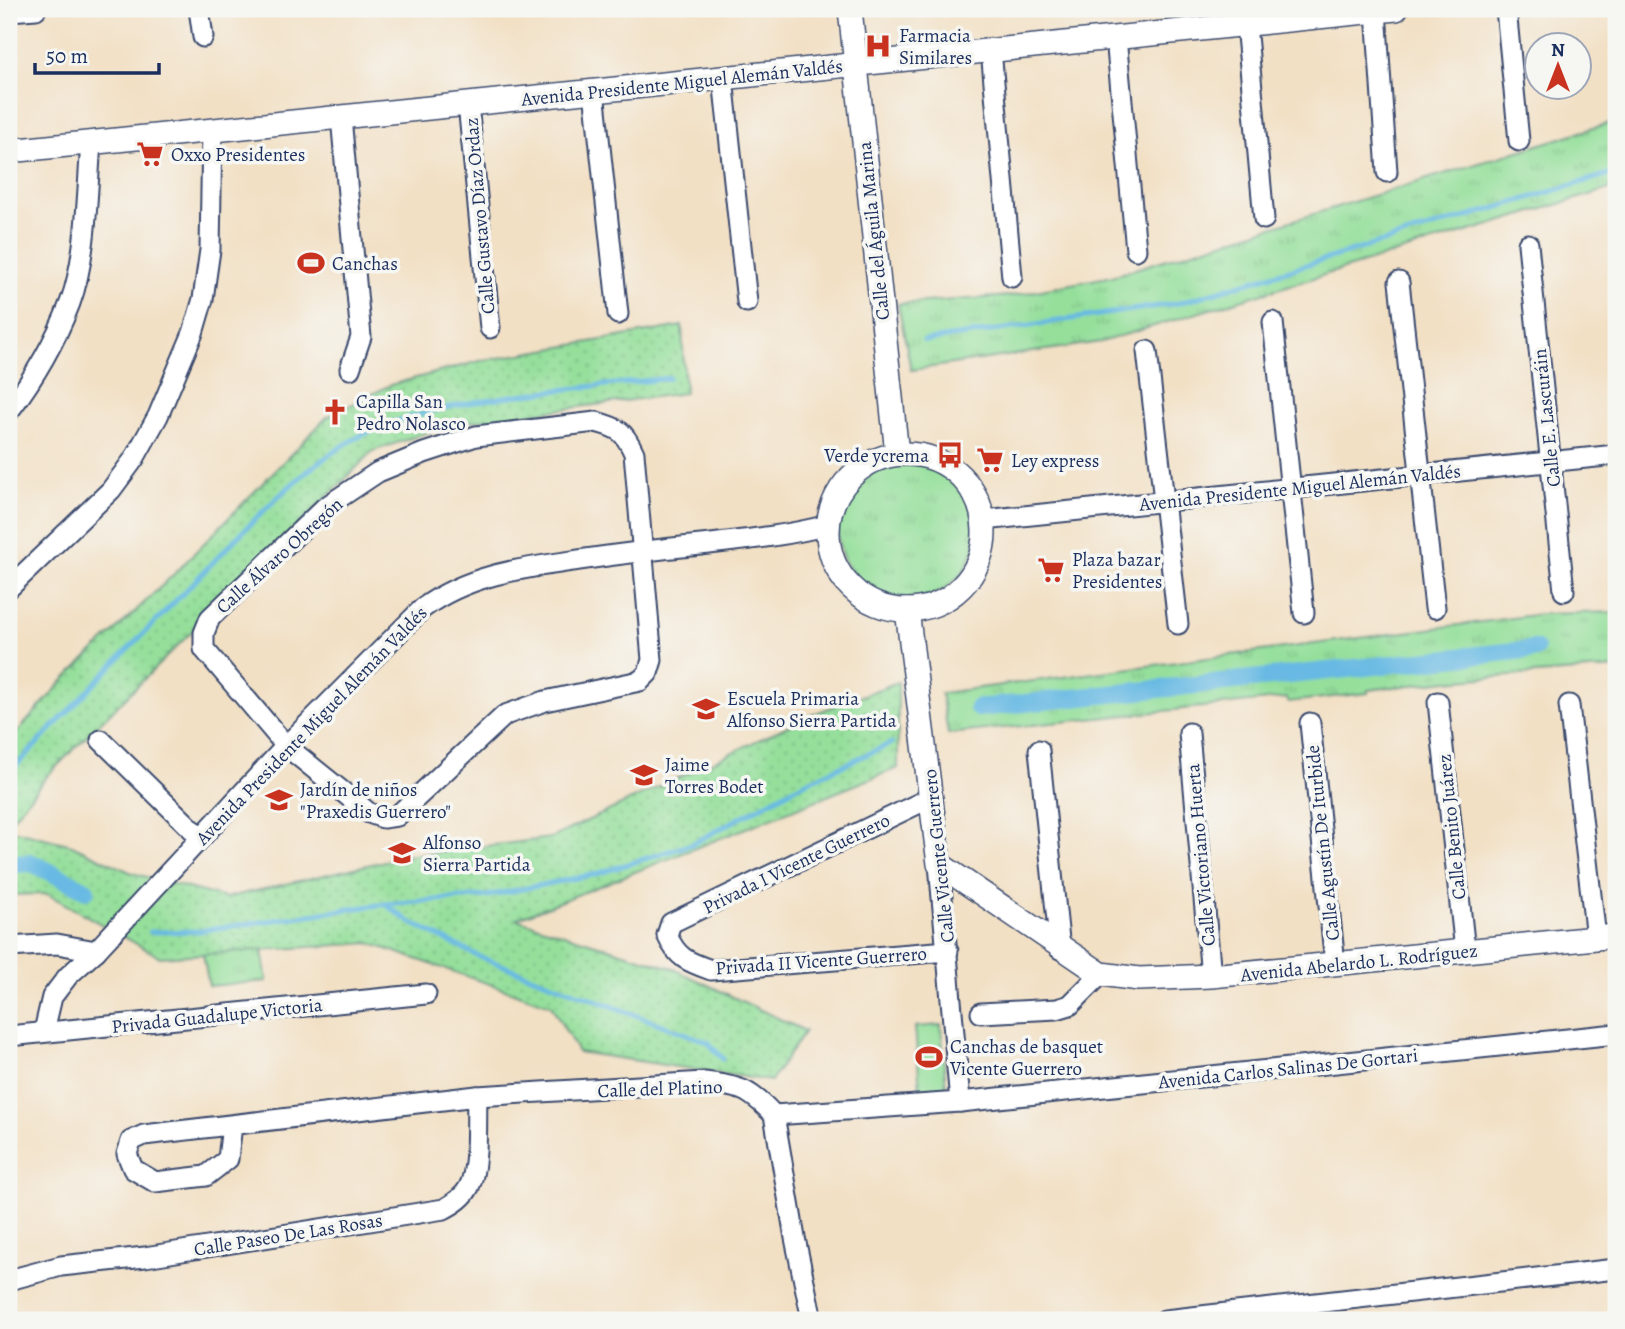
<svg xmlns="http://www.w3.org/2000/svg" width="1625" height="1329" font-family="Alegreya,serif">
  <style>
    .grass { fill: url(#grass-dots); stroke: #58877c; stroke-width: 2 }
    .park { fill: url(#park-tufts); stroke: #58877c; stroke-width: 2 }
    .garden { fill: #95df9b; stroke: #58877c; stroke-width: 2 }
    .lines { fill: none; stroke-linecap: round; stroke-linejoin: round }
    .stream { stroke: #67b9e3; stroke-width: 5 }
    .canal { stroke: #67b9e3; stroke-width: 18 }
    .minor-casing { stroke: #3b4a6d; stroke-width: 23 }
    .tertiary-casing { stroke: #3b4a6d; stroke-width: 26 }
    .minor { stroke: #fff; stroke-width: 19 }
    .tertiary { stroke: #fff; stroke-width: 23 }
    .labels { text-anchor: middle; stroke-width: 7; stroke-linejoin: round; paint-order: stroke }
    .poi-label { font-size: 19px; fill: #1b2f5e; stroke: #f6f6f2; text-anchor: start }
    .street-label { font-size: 19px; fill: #1b2f5e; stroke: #f6f6f2 }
  </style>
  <defs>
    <pattern id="grass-dots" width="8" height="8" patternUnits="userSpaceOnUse" patternTransform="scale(1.75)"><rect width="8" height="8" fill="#95df9b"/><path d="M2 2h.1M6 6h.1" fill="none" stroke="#80c088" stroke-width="1.8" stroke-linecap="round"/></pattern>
    <pattern id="park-tufts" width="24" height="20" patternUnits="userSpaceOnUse" patternTransform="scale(1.75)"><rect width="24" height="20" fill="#95df9b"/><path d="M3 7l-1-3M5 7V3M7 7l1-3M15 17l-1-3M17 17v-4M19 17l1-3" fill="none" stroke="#80c088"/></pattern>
  </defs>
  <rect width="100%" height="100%" fill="#f6f6f2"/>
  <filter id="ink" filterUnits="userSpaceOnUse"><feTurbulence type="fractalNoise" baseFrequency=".0143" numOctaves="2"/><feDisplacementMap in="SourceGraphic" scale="14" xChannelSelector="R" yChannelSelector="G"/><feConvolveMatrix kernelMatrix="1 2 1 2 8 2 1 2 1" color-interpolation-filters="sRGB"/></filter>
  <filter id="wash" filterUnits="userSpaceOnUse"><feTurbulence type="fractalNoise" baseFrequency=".00686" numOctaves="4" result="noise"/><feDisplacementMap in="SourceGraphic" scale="28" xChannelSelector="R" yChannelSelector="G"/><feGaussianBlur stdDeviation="1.57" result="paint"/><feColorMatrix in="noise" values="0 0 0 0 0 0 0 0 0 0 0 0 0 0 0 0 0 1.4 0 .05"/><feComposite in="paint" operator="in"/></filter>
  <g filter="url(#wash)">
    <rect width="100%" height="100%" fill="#f2e0c5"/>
    <g class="grass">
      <path d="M682 326 685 393 452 424 373 451 47 776 9 823V741L65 679 173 575 327 417 390 385 480 361Z"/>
      <path d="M898 682V768L516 919 672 968 805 1031 771 1081 578 1052 551 1005 369 943 160 957 47 894 9 895V829L72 845 132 873 225 898 406 856 551 838 811 715Z"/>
    </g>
    <g class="park">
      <path d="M1616 121V187L1101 342 911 370 898 304 1011 296 1112 276Z"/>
      <circle cx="907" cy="531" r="69"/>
      <path d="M1616 612V668L1457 680 1368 690V693L1288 702 1287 698 948 734 941 693 1542 614Z"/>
      <path d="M262 950 267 981 209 986 203 954Z"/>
    </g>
    <path class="garden" d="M941 1025 946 1088 920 1090 915 1027Z"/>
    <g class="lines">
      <g class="stream">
        <path d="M924 341 1179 303 1616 172"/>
        <path d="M9 773C70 709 131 646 193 583 245 530 313 451 383 426 474 393 574 390 669 378"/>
        <path d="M385 904 410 922 480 957 708 1042 723 1059"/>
        <path d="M150 932 198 931 385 904 487 896 596 874 692 844 802 784 892 743"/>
      </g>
      <g class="canal">
        <path d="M978 708 1535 649"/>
        <path d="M9 864 32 863 86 890"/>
      </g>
    </g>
  </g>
  <g filter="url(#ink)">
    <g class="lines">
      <g class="minor-casing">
        <g id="minor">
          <path d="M199 9 203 37"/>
          <path d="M1506 9 1519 141"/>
          <path d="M9 11 36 9"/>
          <path d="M1376 11 1387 172"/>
          <path d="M1246 24 1264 219"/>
          <path d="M1116 38 1136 250"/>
          <path d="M991 50 1012 277"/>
          <path d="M723 78 747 302"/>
          <path d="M594 91 618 314"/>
          <path d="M468 104 490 328"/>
          <path d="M341 117 361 337 350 369"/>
          <path d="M1528 244 1564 591"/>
          <path d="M1399 282 1435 608"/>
          <path d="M1273 322 1304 613"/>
          <path d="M1147 351 1178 624"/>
          <path d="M9 411C34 378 55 342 70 303 87 258 87 191 91 143"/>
          <path d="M596 422C619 428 624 431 634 453L652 660 648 673 640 681 545 701 505 715 397 816 383 818 369 813 286 746 204 649V633L210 618 324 508 378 472 424 453 476 436Z"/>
          <path d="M984 520 1616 455"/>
          <path d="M9 588 111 490 134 459 158 416 193 333 203 299 210 250 212 130"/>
          <path d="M1438 702 1465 951"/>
          <path d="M1569 705 1596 938"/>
          <path d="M1310 723 1335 964"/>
          <path d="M1189 733 1211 976"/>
          <path d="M101 740 200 837"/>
          <path d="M1039 750 1060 949"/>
          <path d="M932 797 671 923 667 935C677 958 688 962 711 970L948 951"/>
          <path d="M939 864 960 1102"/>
          <path d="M9 947 57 944 96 951"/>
          <path d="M981 1013 1057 1009 1070 1005 1101 974"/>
          <path d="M44 1031 52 997 68 976 96 951 286 746 423 608C469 574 524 568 579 560 620 554 660 549 701 545 744 540 786 536 828 525"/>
          <path d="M9 1036 426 994"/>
          <path d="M774 1115 795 1238 812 1320"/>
          <path d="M232 1125 228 1159 206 1176 155 1182 133 1169 127 1154 131 1141 144 1135 477 1096 704 1082C741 1087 748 1088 774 1115L960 1102 1616 1034"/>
          <path d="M9 1280 61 1266 145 1257 444 1209C455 1203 464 1197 469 1187 479 1168 476 1119 477 1096"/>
          <path d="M1165 1320 1616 1269"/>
        </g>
      </g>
      <g class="tertiary-casing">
        <g id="tertiary">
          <path d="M850 9 897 454"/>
          <path d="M9 151 1396 9"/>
          <circle cx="906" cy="532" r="78"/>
          <path d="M907 610 939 864 1101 974 1139 979 1211 976 1616 936"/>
        </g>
      </g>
      <use href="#minor" class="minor"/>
      <use href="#tertiary" class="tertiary"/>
    </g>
  </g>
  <defs>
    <g id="hospital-bare" transform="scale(2.1)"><path d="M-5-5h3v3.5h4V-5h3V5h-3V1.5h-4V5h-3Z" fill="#c8321e" stroke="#f6f6f2" stroke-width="2.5" paint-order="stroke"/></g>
    <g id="supermarket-bare" transform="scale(2.1)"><path d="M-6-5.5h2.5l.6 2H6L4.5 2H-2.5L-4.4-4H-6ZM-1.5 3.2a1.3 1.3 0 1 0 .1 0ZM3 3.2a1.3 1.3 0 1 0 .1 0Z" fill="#c8321e" stroke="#f6f6f2" stroke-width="2.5" paint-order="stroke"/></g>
    <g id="stadium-bare" transform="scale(2.1)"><path d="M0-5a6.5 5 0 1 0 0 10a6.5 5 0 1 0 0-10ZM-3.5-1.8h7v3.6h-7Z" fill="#c8321e" stroke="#f6f6f2" stroke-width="2.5" paint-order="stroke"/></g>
    <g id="church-bare" transform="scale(2.1)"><path d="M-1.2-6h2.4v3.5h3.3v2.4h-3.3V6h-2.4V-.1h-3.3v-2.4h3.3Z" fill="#c8321e" stroke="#f6f6f2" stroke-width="2.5" paint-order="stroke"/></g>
    <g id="bus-bare" transform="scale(2.1)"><path d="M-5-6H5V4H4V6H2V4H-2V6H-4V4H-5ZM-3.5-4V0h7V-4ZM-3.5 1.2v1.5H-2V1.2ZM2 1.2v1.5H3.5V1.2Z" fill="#c8321e" stroke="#f6f6f2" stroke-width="2.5" paint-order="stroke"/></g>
    <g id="school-bare" transform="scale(2.1)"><path d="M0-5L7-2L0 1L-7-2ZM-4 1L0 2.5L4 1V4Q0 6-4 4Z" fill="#c8321e" stroke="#f6f6f2" stroke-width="2.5" paint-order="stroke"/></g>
  </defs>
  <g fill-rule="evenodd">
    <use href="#hospital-bare" x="878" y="46"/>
    <use href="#supermarket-bare" x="150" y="154"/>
    <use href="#stadium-bare" x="311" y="263"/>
    <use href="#church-bare" x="335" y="412"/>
    <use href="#bus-bare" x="950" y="455"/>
    <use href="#supermarket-bare" x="990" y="460"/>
    <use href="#supermarket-bare" x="1051" y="570"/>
    <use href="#school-bare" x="706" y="709"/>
    <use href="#school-bare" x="644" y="775"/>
    <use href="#school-bare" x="279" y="800"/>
    <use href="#school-bare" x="402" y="853"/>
    <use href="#stadium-bare" x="929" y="1057"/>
  </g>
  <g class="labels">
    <g class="poi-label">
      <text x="899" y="42">Farmacia<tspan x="899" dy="22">Similares</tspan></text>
      <text x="171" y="161">Oxxo Presidentes</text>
      <text x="332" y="270">Canchas</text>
      <text x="356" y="408">Capilla San<tspan x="356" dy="22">Pedro Nolasco</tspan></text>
      <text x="929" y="462" text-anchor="end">Verde ycrema</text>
      <text x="1011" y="467">Ley express</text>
      <text x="1072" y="566">Plaza bazar<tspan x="1072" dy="22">Presidentes</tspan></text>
      <text x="727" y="705">Escuela Primaria<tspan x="727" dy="22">Alfonso Sierra Partida</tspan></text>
      <text x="665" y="771">Jaime<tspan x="665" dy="22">Torres Bodet</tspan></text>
      <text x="300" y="796">Jardín de niños<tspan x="300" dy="22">"Praxedis Guerrero"</tspan></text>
      <text x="423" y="849">Alfonso<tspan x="423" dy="22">Sierra Partida</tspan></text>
      <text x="950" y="1053">Canchas de basquet<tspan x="950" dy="22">Vicente Guerrero</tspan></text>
    </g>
    <g class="street-label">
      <text transform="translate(682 82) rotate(-6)" y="7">Avenida Presidente Miguel Alemán Valdés</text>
      <text transform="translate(479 216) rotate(-95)" y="7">Calle Gustavo Díaz Ordaz</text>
      <text transform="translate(873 231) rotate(-96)" y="7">Calle del Águila Marina</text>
      <text transform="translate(1546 418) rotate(-96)" y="7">Calle E. Lascuráin</text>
      <text transform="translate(1300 487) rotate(-6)" y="7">Avenida Presidente Miguel Alemán Valdés</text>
      <text transform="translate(279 555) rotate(-42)" y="7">Calle Álvaro Obregón</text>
      <text transform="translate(311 725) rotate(-46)" y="7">Avenida Presidente Miguel Alemán Valdés</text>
      <text transform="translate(1451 827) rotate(-96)" y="7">Calle Benito Juárez</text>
      <text transform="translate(1322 843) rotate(-96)" y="7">Calle Agustín De Iturbide</text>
      <text transform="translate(1200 855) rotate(-95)" y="7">Calle Victoriano Huerta</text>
      <text transform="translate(938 856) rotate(-96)" y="7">Calle Vicente Guerrero</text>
      <text transform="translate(796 863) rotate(-26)" y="7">Privada I Vicente Guerrero</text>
      <text transform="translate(821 960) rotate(-4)" y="7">Privada II Vicente Guerrero</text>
      <text transform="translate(1359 962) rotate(-6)" y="7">Avenida Abelardo L. Rodríguez</text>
      <text transform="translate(217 1015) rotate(-6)" y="7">Privada Guadalupe Victoria</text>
      <text transform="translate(1288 1068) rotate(-6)" y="7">Avenida Carlos Salinas De Gortari</text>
      <text transform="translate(660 1088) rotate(-2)" y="7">Calle del Platino</text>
      <text transform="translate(288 1234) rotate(-9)" y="7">Calle Paseo De Las Rosas</text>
    </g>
  </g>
  <rect width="1625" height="1329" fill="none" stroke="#f6f6f2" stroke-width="35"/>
  <g transform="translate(1558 66)"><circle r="33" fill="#f6f6f2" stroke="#9ea6b7" stroke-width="2"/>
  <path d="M0-5L12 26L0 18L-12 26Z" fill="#c8321e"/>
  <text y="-10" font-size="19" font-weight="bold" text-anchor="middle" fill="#1b2f5e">N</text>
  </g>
  <path d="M35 63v10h124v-10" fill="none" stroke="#1b2f5e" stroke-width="3.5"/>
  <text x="46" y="63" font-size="21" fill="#1b2f5e" stroke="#f6f6f2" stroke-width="5" paint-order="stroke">50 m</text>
</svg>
